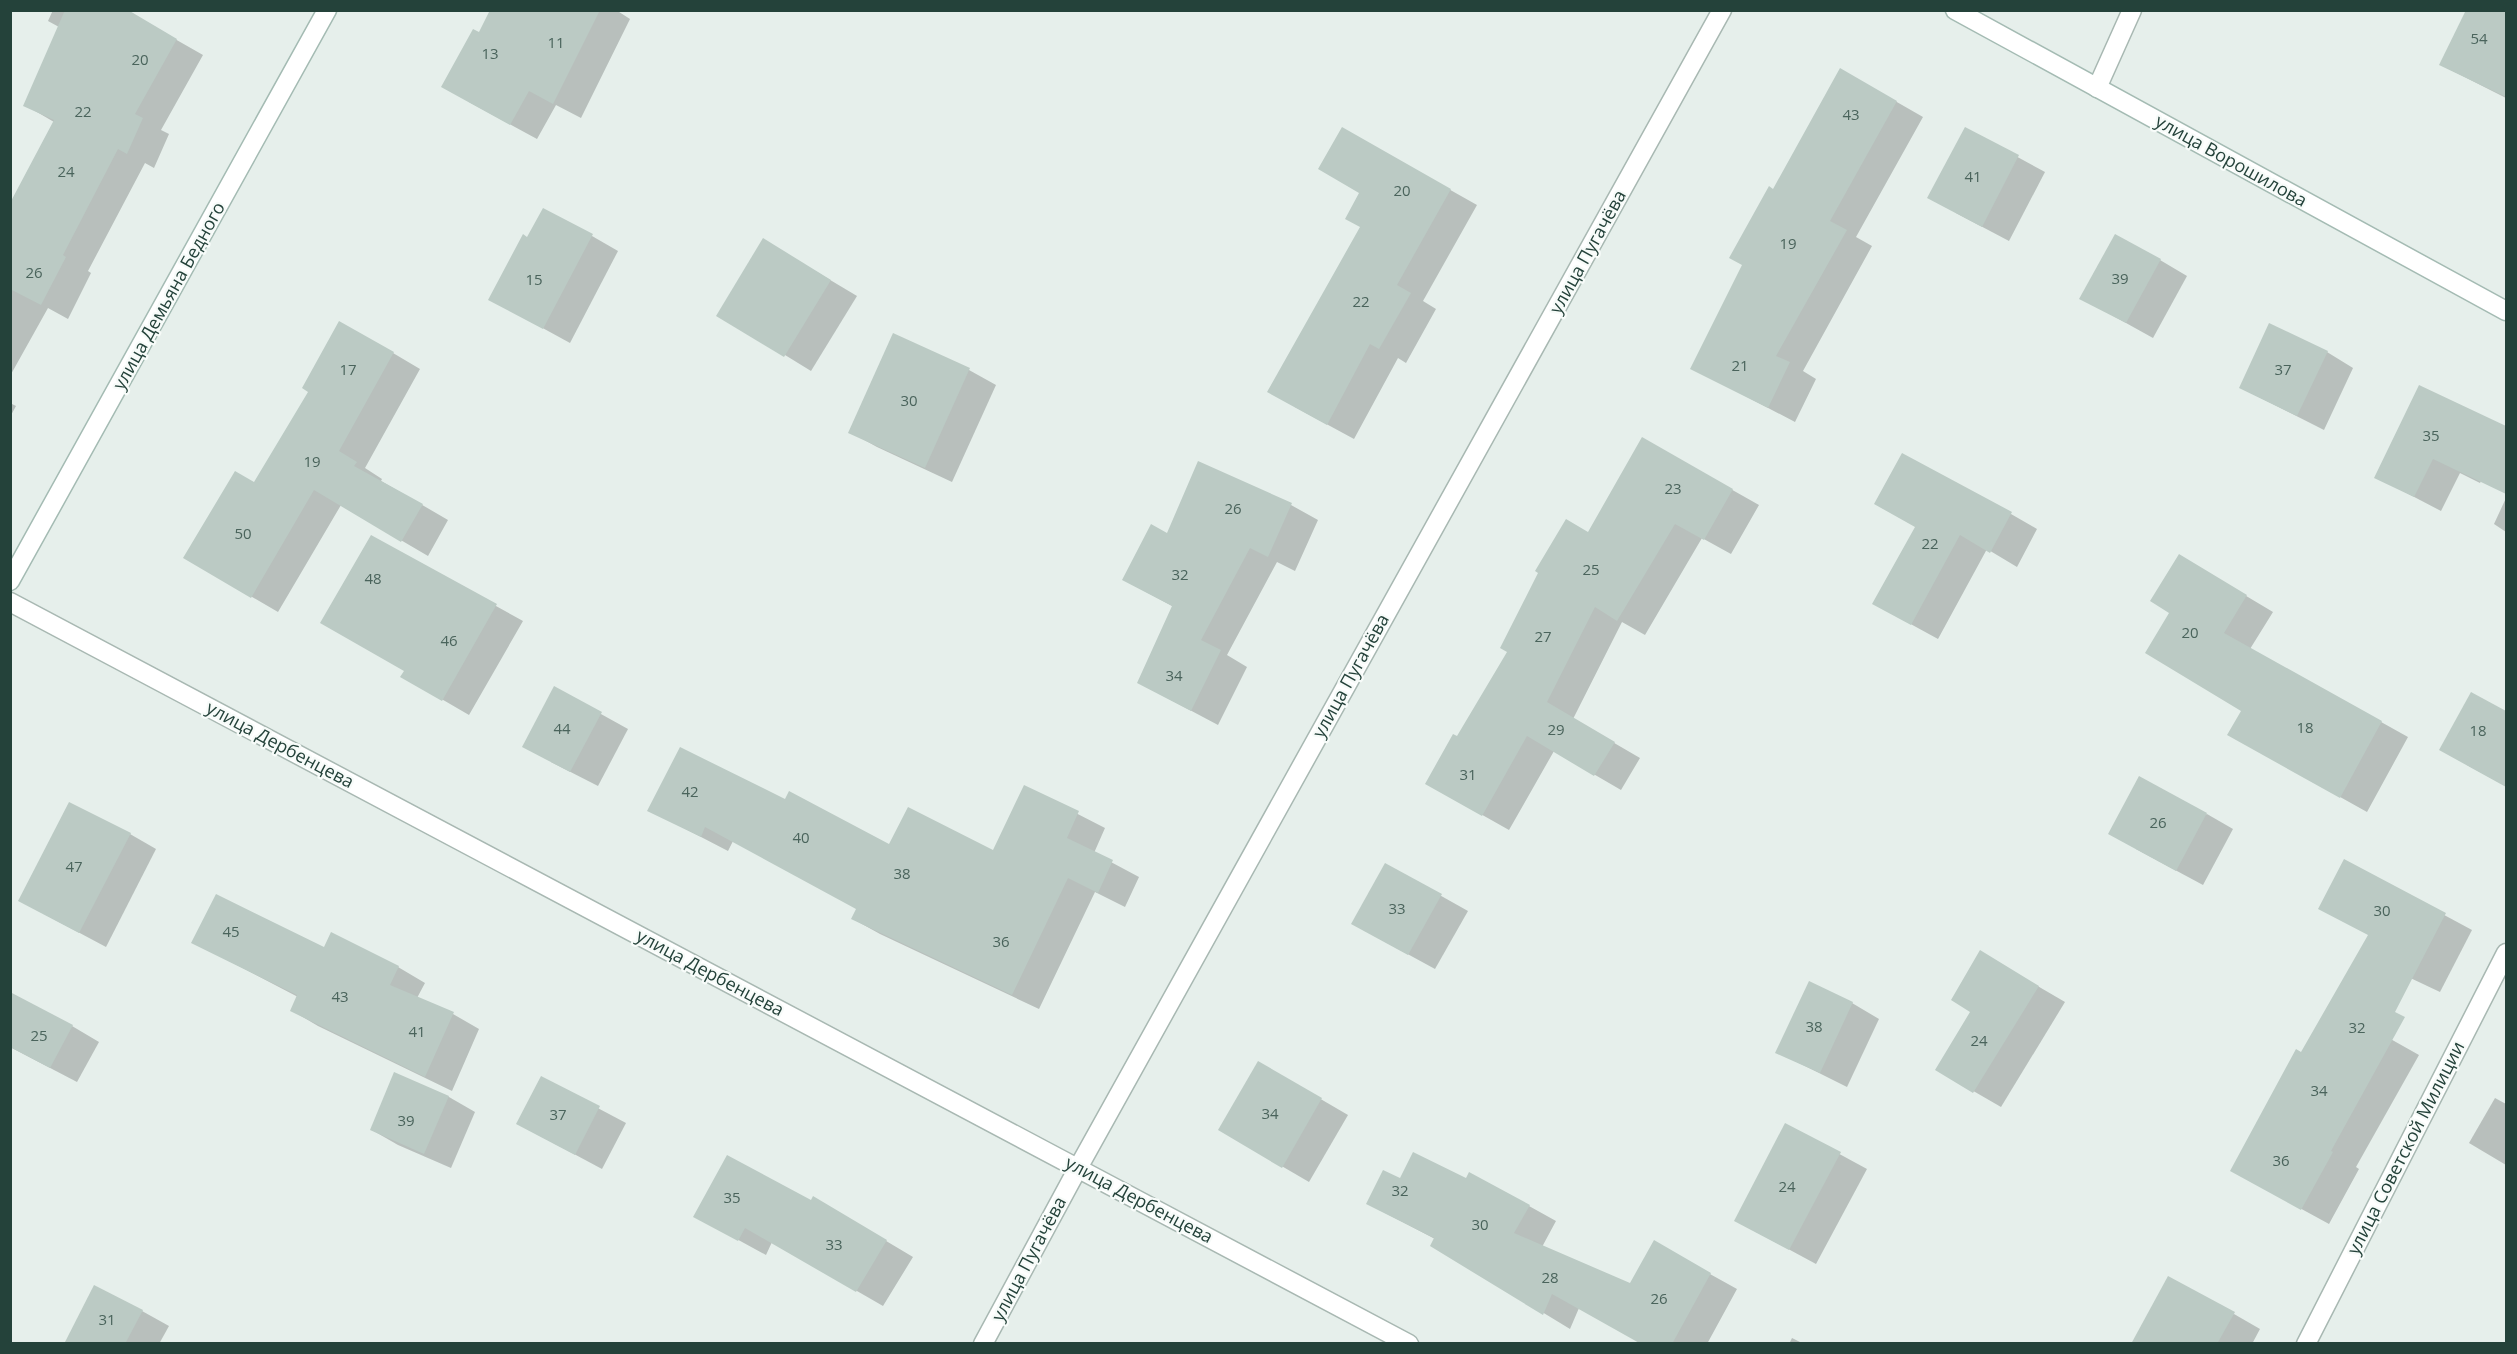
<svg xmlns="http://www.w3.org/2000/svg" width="2517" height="1354" font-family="'Open Sans',sans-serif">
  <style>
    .shadow { fill: #0003 }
    .building { fill: #bbcac4 }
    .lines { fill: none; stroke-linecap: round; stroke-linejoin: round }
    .street-casing { stroke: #a8b8b2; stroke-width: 21 }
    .secondary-casing { stroke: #a4bbb3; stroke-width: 21 }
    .street { stroke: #fff; stroke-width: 18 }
    .secondary { stroke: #fff; stroke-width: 18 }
    .labels { text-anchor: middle; stroke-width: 4.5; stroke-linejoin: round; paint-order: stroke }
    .number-label { font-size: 15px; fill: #4a645c }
    .street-label { font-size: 18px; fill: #24423a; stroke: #f7fbf9 }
  </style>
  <rect width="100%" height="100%" fill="#e6efeb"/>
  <g class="shadow">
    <path d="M53 10H124L203 55 161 130 169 134 154 168 145 163 88 271 91 273 68 319 48 308 10 376V218L54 122 25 105 59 27 48 21Z"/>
    <path d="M492 10H616L630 19 581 118 556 105 537 139 469 102Z"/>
    <path d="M2497 10 2506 15V98L2441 65Z"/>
    <path d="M1841 70 1923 117 1856 237 1872 246 1803 371 1816 379 1795 422 1692 368 1744 265 1773 191Z"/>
    <path d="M1342 129 1477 205 1423 301 1436 309 1406 363 1398 358 1354 439 1295 407 1362 227 1360 192Z"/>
    <path d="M1966 129 2045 172 2009 241 1956 213Z"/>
    <path d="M592 236 618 251 570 343 517 314 528 239Z"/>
    <path d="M790 256 857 296 811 371 785 355Z"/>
    <path d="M2160 260 2187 276 2153 338 2108 313Z"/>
    <path d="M894 335 969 370 996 385 952 482 877 447 850 432Z"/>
    <path d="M2327 352 2353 368 2324 430 2241 388Z"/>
    <path d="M393 353 420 369 365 468 382 479 381 481 448 520 428 556 341 505 278 612 185 558 255 484Z"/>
    <path d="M10 403 16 406 10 417Z"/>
    <path d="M2505 430 2480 483 2460 473 2441 511 2376 477Z"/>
    <path d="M1642 439 1759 505 1731 554 1702 538 1645 635 1622 622 1573 719 1640 758 1621 790 1554 751 1509 830 1454 799 1458 738 1588 534Z"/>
    <path d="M1199 463 1291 505 1318 520 1295 571 1277 562 1227 655 1247 667 1218 725 1139 683 1174 607 1124 580 1167 535Z"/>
    <path d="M2506 498V532L2494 524Z"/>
    <path d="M2011 514 2037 529 2017 567 1987 549 1938 639 1874 604 1917 527Z"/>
    <path d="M371 537 523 621 469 715 402 676 406 670Z"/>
    <path d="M2206 572 2273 612 2250 649 2408 737 2367 812 2256 750Z"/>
    <path d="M554 688 628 729 598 786 551 762Z"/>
    <path d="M2471 694 2506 713V786L2467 765Z"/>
    <path d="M1025 787 1105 828 1094 853 1139 877 1125 907 1095 892 1039 1009 880 934 853 919 858 909 733 841 728 851 649 810 785 801 890 846 994 852Z"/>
    <path d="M2207 814 2233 829 2203 885 2136 849Z"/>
    <path d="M130 834 156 849 106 947 46 915Z"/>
    <path d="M2344 861 2472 930 2440 992 2387 967Z"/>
    <path d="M1386 865 1468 911 1435 969 1380 939Z"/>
    <path d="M193 942 324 949 398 967 425 983 417 998 453 1014 479 1029 452 1091 318 1026 291 1010 298 997Z"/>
    <path d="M2007 968 2065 1002 2001 1107 1937 1070Z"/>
    <path d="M1852 1003 1879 1019 1847 1087 1777 1052Z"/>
    <path d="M2330 1005 2419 1055 2356 1167 2359 1169 2329 1224 2256 1184 2302 1054Z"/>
    <path d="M72 1026 99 1042 77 1082 10 1047Z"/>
    <path d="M1259 1063 1348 1115 1309 1182 1220 1130Z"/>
    <path d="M395 1074 449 1097 475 1112 451 1168 398 1145 372 1130Z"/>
    <path d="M541 1078 626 1123 602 1169 518 1124Z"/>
    <path d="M2495 1098 2506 1104V1165L2469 1143Z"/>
    <path d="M1786 1125 1867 1169 1816 1264 1736 1221Z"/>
    <path d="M1400 1180H1467L1529 1206 1556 1221 1542 1247 1631 1285 1654 1243 1737 1289 1707 1344H1643L1579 1308 1570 1329 1432 1245 1435 1239 1368 1204Z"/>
    <path d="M814 1198 913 1257 883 1306 772 1242 766 1255 722 1231 812 1202Z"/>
    <path d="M142 1311 169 1326 159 1344H66Z"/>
    <path d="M2234 1314 2260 1329 2252 1344H2139Z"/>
    <path d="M1792 1338 1804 1344H1789Z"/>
  </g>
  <g class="building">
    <path d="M65 10H128L177 39 135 114 143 118 127 154 118 149 63 255 66 257 41 305 10 289V203L54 120 23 106Z"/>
    <path d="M490 10H600L553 104 529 91 510 125 441 87 473 29 479 32Z"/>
    <path d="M2466 10H2506V97L2439 65Z"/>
    <path d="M1840 68 1897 101 1830 221 1847 230 1776 356 1790 362 1768 408 1690 369 1742 265 1729 258 1769 186 1773 189Z"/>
    <path d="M1342 127 1451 189 1397 285 1411 293 1379 349 1370 344 1327 425 1267 392 1360 227 1345 219 1359 193 1318 169Z"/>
    <path d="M1965 127 2019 155 1982 227 1927 198Z"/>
    <path d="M543 208 593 234 543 329 488 300 523 234 527 237Z"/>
    <path d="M2115 234 2161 259 2126 323 2079 299Z"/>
    <path d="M763 238 831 280 784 357 716 316Z"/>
    <path d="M339 321 394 352 339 451 357 462 354 466 423 504 401 542 314 490 251 598 183 558 235 471 254 482 308 392 302 388Z"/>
    <path d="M2269 323 2328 351 2297 416 2239 388Z"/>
    <path d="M893 333 970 368 925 468 848 433Z"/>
    <path d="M2419 385 2506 426V494L2433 459 2414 497 2374 478Z"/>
    <path d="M1642 437 1733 489 1704 540 1675 524 1617 621 1595 607 1547 702 1615 742 1594 776 1527 736 1482 816 1425 784 1453 734 1457 736 1507 652 1500 648 1538 573 1535 571 1566 519 1588 532Z"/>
    <path d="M1902 453 2012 512 1990 553 1960 535 1911 625 1872 604 1915 527 1874 504Z"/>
    <path d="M1198 461 1292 503 1268 557 1250 548 1201 640 1221 650 1191 711 1137 683 1172 606 1122 580 1151 524 1167 533Z"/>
    <path d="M371 535 497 604 442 701 400 677 404 671 320 623Z"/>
    <path d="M2179 554 2247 595 2224 633 2382 721 2340 798 2227 735 2241 711 2145 653 2169 613 2150 601Z"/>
    <path d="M554 686 602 712 570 772 522 747Z"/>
    <path d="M2471 692 2506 711V787L2439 750Z"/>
    <path d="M680 747 785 799 789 791 889 844 908 807 993 850 1024 785 1079 811 1067 838 1113 860 1098 893 1068 878 1012 995 851 919 856 909 705 827 701 837 647 811Z"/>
    <path d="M2139 776 2207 813 2176 871 2108 834Z"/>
    <path d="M69 802 131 833 79 933 18 901Z"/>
    <path d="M2344 859 2446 913 2395 1012 2405 1017 2331 1151 2333 1152 2301 1210 2230 1171 2296 1049 2301 1052 2368 935 2318 909Z"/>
    <path d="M1385 863 1442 894 1408 955 1351 924Z"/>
    <path d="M216 894 324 947 331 932 399 966 390 985 454 1012 425 1077 290 1011 297 995 191 943Z"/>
    <path d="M1980 950 2039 986 1973 1093 1935 1070 1970 1012 1951 1000Z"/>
    <path d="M1809 981 1853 1002 1820 1073 1775 1053Z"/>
    <path d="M10 992 73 1025 50 1068 10 1047Z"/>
    <path d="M1258 1061 1322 1098 1282 1168 1218 1130Z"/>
    <path d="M394 1072 449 1096 424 1154 370 1130Z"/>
    <path d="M541 1076 600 1106 575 1155 516 1124Z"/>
    <path d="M1785 1123 1841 1152 1789 1250 1734 1221Z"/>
    <path d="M1413 1152 1466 1178 1469 1172 1530 1205 1514 1233 1630 1283 1654 1240 1711 1273 1672 1344H1641L1552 1294 1543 1315 1430 1246 1434 1238 1366 1204 1383 1170 1400 1178Z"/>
    <path d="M727 1155 811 1200 813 1196 887 1240 856 1292 745 1228 738 1241 693 1217Z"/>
    <path d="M2168 1276 2235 1312 2217 1344H2131Z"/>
    <path d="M94 1285 143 1310 125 1344H64Z"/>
  </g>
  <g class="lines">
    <g class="street-casing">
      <g id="street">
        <path d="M2097 88 2132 10"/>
        <path d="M10 602 1409 1344"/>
        <path d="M983 1344 1078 1168 1722 10"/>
        <path d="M2306 1344 2506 953"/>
      </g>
    </g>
    <g class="secondary-casing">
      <g id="secondary">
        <path d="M1955 10 2506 311"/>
        <path d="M10 581 327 10"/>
      </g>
    </g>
    <use href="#street" class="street"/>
    <use href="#secondary" class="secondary"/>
  </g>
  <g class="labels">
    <g class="number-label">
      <text x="2479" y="44">54</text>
      <text x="556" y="48">11</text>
      <text x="490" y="59">13</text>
      <text x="140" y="65">20</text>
      <text x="83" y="117">22</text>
      <text x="1851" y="120">43</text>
      <text x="66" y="177">24</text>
      <text x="1973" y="182">41</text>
      <text x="1402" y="196">20</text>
      <text x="1788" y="249">19</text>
      <text x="34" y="278">26</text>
      <text x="2120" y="284">39</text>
      <text x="534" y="285">15</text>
      <text x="1361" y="307">22</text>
      <text x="1740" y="371">21</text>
      <text x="348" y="375">17</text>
      <text x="2283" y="375">37</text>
      <text x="909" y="406">30</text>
      <text x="2431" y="441">35</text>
      <text x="312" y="467">19</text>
      <text x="1673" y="494">23</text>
      <text x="1233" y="514">26</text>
      <text x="243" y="539">50</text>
      <text x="1930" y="549">22</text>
      <text x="1591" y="575">25</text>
      <text x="1180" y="580">32</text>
      <text x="373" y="584">48</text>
      <text x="2190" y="638">20</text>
      <text x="1543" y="642">27</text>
      <text x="449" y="646">46</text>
      <text x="1174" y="681">34</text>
      <text x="2305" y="733">18</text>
      <text x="562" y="734">44</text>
      <text x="1556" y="735">29</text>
      <text x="2478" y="736">18</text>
      <text x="1468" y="780">31</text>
      <text x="690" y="797">42</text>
      <text x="2158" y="828">26</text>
      <text x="801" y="843">40</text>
      <text x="74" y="872">47</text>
      <text x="902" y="879">38</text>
      <text x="1397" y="914">33</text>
      <text x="2382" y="916">30</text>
      <text x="231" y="937">45</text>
      <text x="1001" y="947">36</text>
      <text x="340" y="1002">43</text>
      <text x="1814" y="1032">38</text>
      <text x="2357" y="1033">32</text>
      <text x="417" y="1037">41</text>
      <text x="39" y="1041">25</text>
      <text x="1979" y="1046">24</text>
      <text x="2319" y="1096">34</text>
      <text x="1270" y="1119">34</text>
      <text x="558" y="1120">37</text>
      <text x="406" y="1126">39</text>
      <text x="2281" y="1166">36</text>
      <text x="1787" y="1192">24</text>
      <text x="1400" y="1196">32</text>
      <text x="732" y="1203">35</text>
      <text x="1480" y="1230">30</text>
      <text x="834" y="1250">33</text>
      <text x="1550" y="1283">28</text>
      <text x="1659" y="1304">26</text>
      <text x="107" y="1325">31</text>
    </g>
    <g class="street-label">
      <text transform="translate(2231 161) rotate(29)" y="6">улица Ворошилова</text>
      <text transform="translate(1588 252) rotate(-61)" y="6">улица Пугачёва</text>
      <text transform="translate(169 296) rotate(-61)" y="6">улица Демьяна Бедного</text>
      <text transform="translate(1351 676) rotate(-61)" y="6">улица Пугачёва</text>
      <text transform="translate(280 745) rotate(28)" y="6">улица Дербенцева</text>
      <text transform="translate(710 973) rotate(28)" y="6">улица Дербенцева</text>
      <text transform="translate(2406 1148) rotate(-63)" y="6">улица Советской Милиции</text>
      <text transform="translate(1139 1200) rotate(28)" y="6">улица Дербенцева</text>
      <text transform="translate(1029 1259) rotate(-62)" y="6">улица Пугачёва</text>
    </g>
  </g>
  <rect width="2517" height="1354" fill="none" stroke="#24423a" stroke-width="24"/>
</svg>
